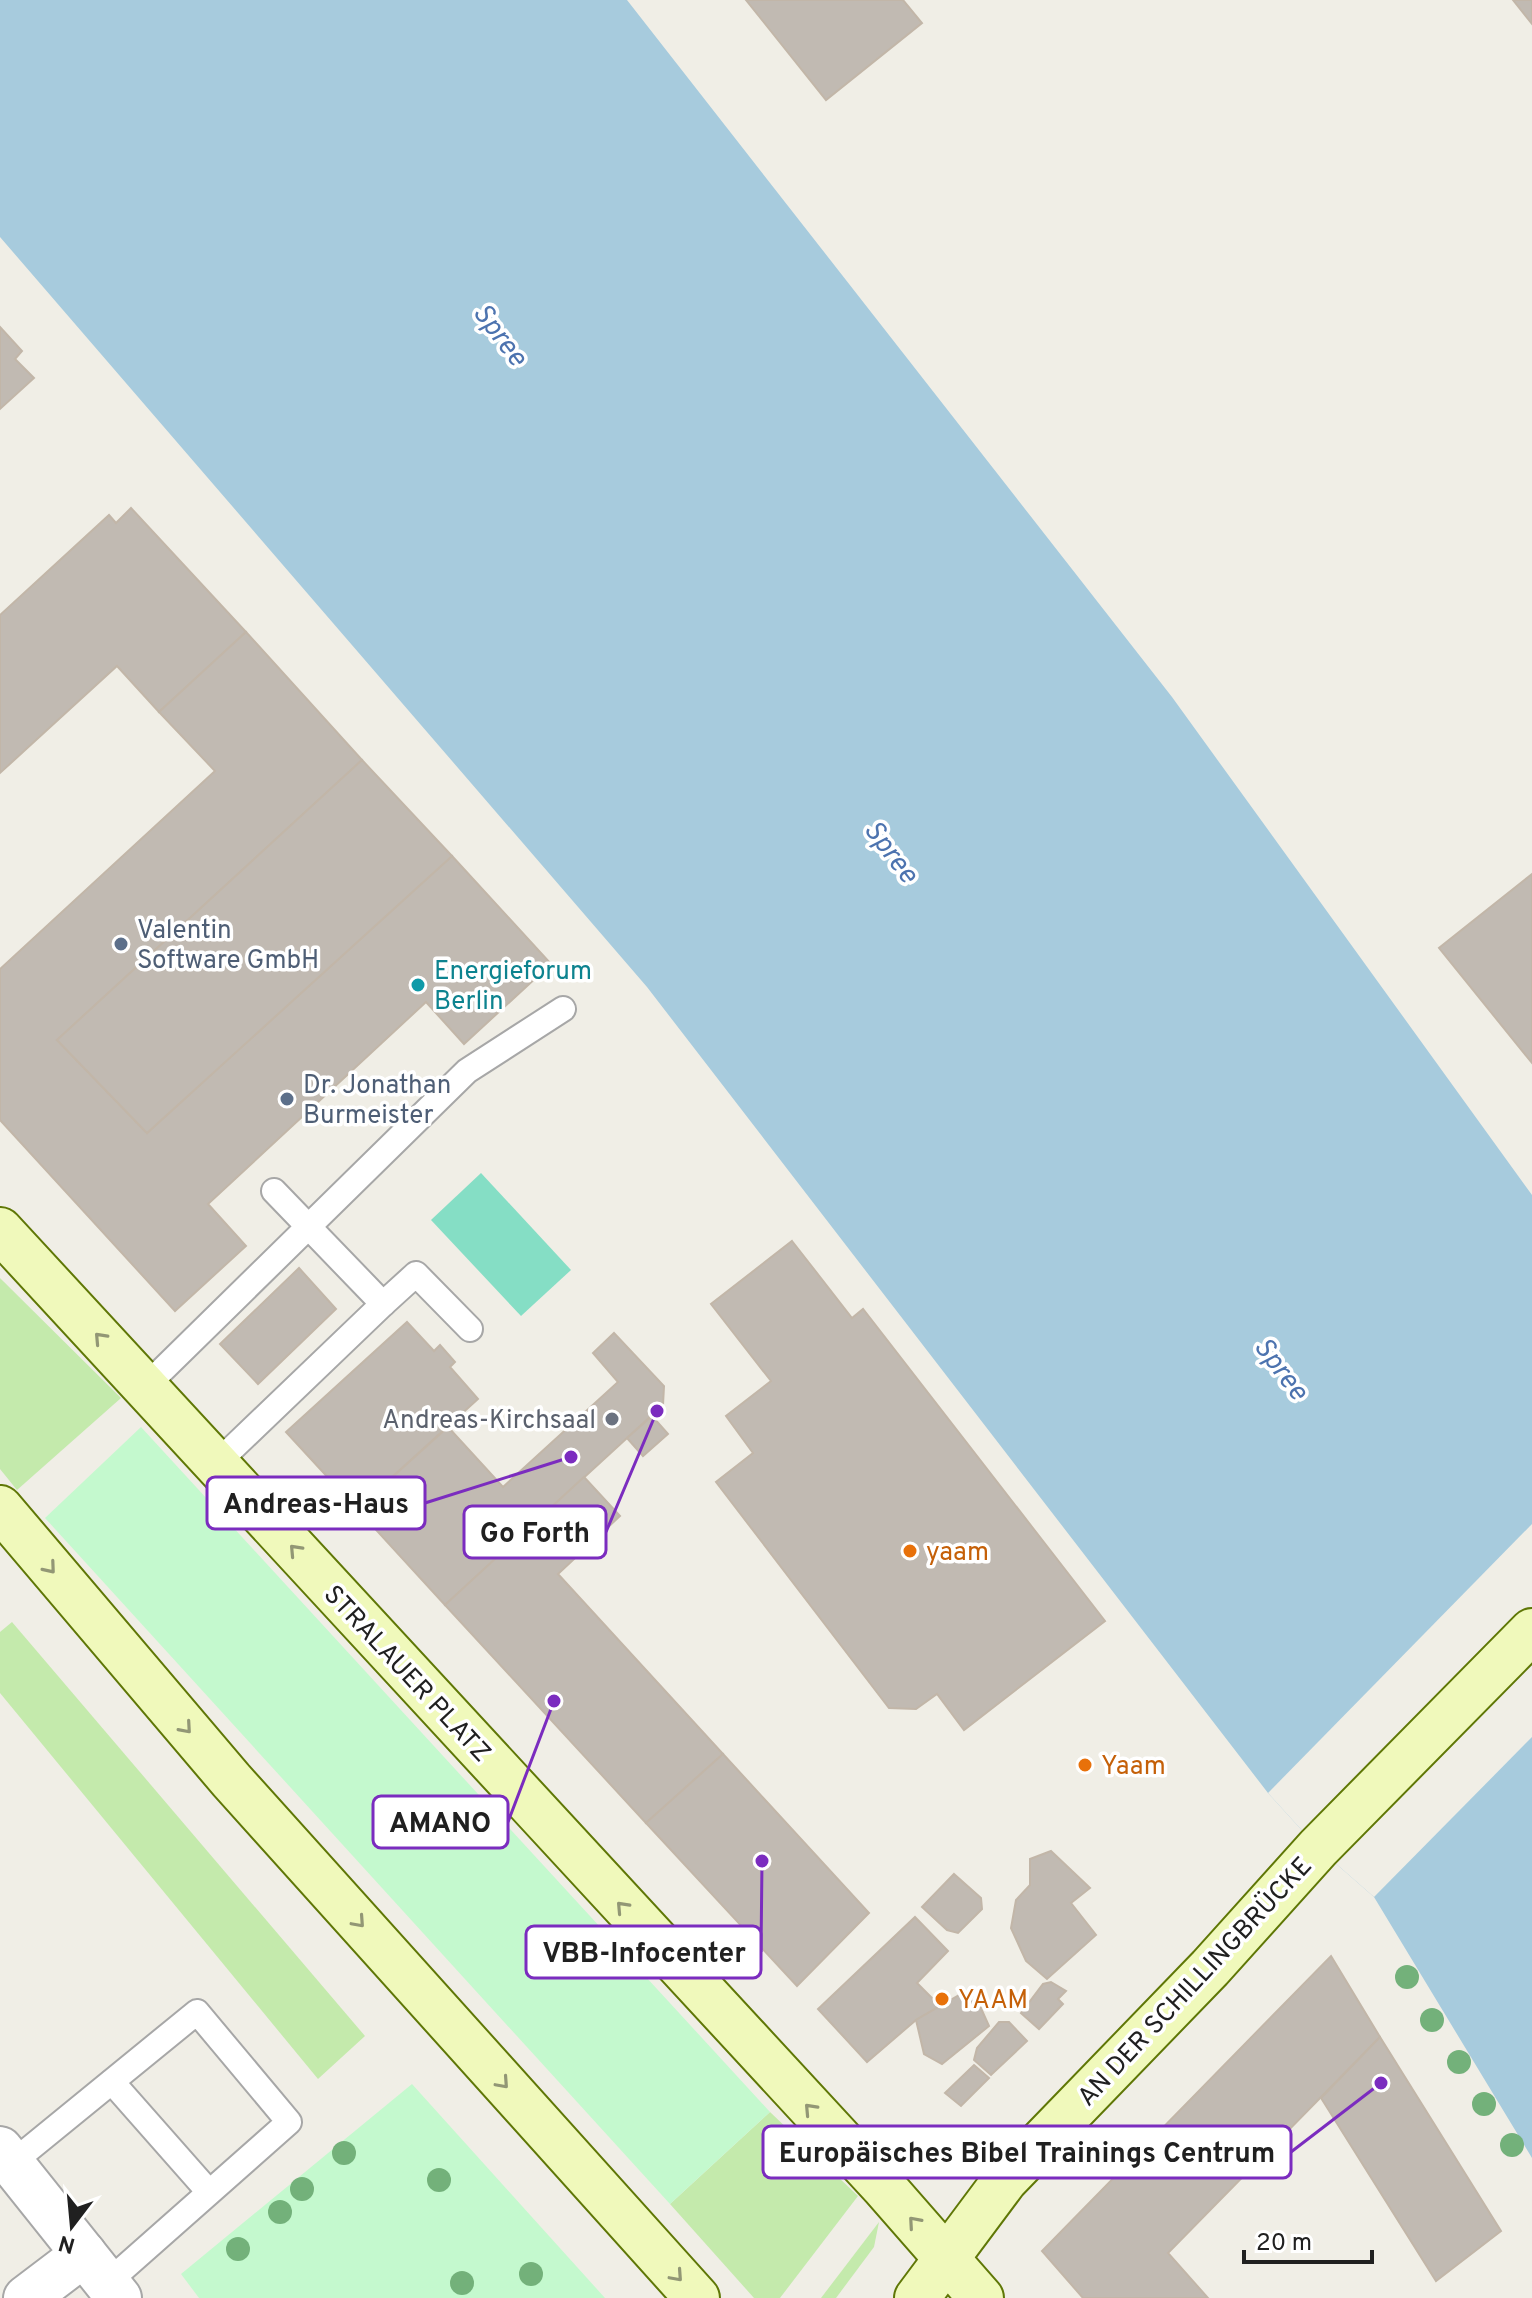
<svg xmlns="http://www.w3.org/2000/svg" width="1532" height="2298" font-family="Overpass,sans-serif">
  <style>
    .grass { fill: #c4eaac }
    .park { fill: #c4f9ce }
    .pitch { fill: #85dec5 }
    .water { fill: #a7cbdd }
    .pier { fill: #f0eee6 }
    .building { fill: #c1bab2; stroke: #c2b6a8; stroke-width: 2 }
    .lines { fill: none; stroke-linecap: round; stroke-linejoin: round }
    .lane-casing { stroke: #a7a7a7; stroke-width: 28 }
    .street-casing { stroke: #a7a7a7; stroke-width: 48 }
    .secondary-casing { stroke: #5f7706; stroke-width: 48 }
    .lane { stroke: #fff; stroke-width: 24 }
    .street { stroke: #fff; stroke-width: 44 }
    .secondary { stroke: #f0f9bb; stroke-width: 44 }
    .tree { fill: #73b17a }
    .oneway { stroke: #929775 }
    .service-dot { fill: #5c6f8a; stroke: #fff; stroke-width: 3 }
    .culture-dot { fill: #0f9aa8; stroke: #fff; stroke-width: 3 }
    .worship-dot { fill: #6b7280; stroke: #fff; stroke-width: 3 }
    .food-dot { fill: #e8710a; stroke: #fff; stroke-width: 3 }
    .labels { text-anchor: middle; stroke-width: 7; stroke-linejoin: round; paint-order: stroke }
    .service-label { font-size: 26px; fill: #4e5e75; stroke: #fff; text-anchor: start }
    .culture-label { font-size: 26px; fill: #0d838f; stroke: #fff; text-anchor: start }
    .worship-label { font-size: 26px; fill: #5b616d; stroke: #fff; text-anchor: end }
    .food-label { font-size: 26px; fill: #c56008; stroke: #fff; text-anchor: start }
    .street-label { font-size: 26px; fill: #202020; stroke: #fff }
    .water-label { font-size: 28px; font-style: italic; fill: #4c73af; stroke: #fff }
    .leader { fill: none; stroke: #7b2cbf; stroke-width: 3 }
    .callout-dot { fill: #7b2cbf; stroke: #fff; stroke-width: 3 }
    .callout { fill: #fff; stroke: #7b2cbf; stroke-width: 3 }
    .callout-label { font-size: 28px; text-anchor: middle; font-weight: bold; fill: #202020 }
  </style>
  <rect width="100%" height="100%" fill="#f0eee6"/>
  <g class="grass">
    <path d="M0 1278 121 1398 17 1490 0 1469Z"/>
    <path d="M12 1622 365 2036 318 2079 0 1693V1632Z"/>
    <path d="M770 2112 858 2196 780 2298H754L670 2204Z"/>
    <path d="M879 2222 874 2247 836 2298H821Z"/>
  </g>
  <g class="park">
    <path d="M141 1427 770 2112 670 2204 45 1518Z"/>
    <path d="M412 2084 605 2298H199L181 2274Z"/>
  </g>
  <path class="pitch" d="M481 1173 571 1270 521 1316 431 1220Z"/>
  <path class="water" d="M0 0H627L1172 697 1532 1195V2158L1374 1897 1318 1848 1268 1793 647 987 0 237Z"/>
  <path class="pier" d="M1532 1524V1737L1374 1897 1318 1848 1268 1793Z"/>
  <g class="building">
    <path d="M746 0H903L922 23 826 100Z"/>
    <path d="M1513 0H1532V24Z"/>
    <path d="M0 327 22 351 15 359 34 378 0 409Z"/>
    <path d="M131 508 246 632 159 712 117 666 0 773V615L109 515 116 523Z"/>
    <path d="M246 632 362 760 57 1040 147 1133 452 856 551 964 464 1044 426 1002 208 1204 246 1246 175 1311 0 1120V969L215 771 159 712Z"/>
    <path d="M362 760 452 856 147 1133 57 1040Z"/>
    <path d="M1532 874V1063L1439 948Z"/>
    <path d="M792 1241 852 1318 863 1309 1105 1621 964 1730 937 1694 916 1709 889 1708 716 1482 753 1453 726 1416 771 1381 711 1304Z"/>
    <path d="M299 1268 336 1309 258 1384 220 1344Z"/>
    <path d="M407 1322 434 1351 440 1345 455 1362 450 1367 478 1399 357 1509 286 1432Z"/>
    <path d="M614 1333 664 1386 663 1405 445 1605 357 1509 448 1427 503 1487 618 1382 593 1353Z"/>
    <path d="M652 1416 668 1434 643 1456 627 1438Z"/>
    <path d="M584 1477 620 1516 558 1574 723 1754 646 1823 445 1605Z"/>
    <path d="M723 1754 869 1913 797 1986 646 1823Z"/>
    <path d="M1051 1851 1090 1888 1071 1903 1096 1935 1047 1979 1026 1961 1011 1928 1016 1900 1030 1885V1859Z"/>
    <path d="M954 1874 981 1898 982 1909 958 1933 947 1930 922 1907Z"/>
    <path d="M915 1917 948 1951 917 1983 940 2006 916 2020 867 2062 818 2009Z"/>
    <path d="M1331 1956 1380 2037 1168 2253 1208 2298H1083L1042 2251Z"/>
    <path d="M1051 1982 1066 1991 1058 1999 1063 2004 1039 2029 1021 2013 1043 1984Z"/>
    <path d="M961 1994 980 2006 989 2026 942 2064 924 2054 916 2020Z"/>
    <path d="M999 2022H1009L1027 2041 991 2075 974 2060 977 2048Z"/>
    <path d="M1380 2037 1501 2231 1436 2281 1321 2098Z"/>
    <path d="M974 2065 989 2078 961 2106 945 2093Z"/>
  </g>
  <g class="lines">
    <g class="lane-casing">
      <g id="lane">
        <path d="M383 1304 416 1274 470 1329"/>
        <path d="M145 1387 467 1071 563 1009"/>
        <path d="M216 1464 383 1304 274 1191"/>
        <path d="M112 2082 209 2192"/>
        <path d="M12 2163 197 2012 289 2122 107 2283"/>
      </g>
    </g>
    <g class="street-casing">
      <g id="street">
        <path d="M0 2149 119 2298"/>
        <path d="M26 2298 84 2254"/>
      </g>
    </g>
    <g class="secondary-casing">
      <g id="secondary">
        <path d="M0 1230 883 2186 981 2298"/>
        <path d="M0 1508 231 1780 697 2298"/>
        <path d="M917 2298 1005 2180 1210 1968 1318 1848 1532 1631"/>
      </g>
    </g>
    <use href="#lane" class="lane"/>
    <use href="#street" class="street"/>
    <use href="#secondary" class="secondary"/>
  </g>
  <g class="tree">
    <circle cx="1407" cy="1977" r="12"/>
    <circle cx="1432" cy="2020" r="12"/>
    <circle cx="1459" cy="2062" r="12"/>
    <circle cx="1484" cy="2104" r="12"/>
    <circle cx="1512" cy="2145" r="12"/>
    <circle cx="344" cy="2153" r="12"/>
    <circle cx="439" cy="2180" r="12"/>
    <circle cx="302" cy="2189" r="12"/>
    <circle cx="280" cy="2212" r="12"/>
    <circle cx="238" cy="2249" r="12"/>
    <circle cx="531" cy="2274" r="12"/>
    <circle cx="462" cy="2283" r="12"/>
  </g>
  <defs><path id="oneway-chevron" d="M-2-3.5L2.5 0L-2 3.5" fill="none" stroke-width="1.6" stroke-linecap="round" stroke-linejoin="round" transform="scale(2)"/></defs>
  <g class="oneway">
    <use href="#oneway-chevron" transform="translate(100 1338) rotate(-133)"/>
    <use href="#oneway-chevron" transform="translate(295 1550) rotate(-133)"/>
    <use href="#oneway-chevron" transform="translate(50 1568) rotate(50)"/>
    <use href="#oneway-chevron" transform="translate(186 1728) rotate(49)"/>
    <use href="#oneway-chevron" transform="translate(622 1907) rotate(-133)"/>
    <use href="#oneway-chevron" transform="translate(359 1922) rotate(48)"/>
    <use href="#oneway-chevron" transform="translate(503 2083) rotate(48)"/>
    <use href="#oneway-chevron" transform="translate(810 2109) rotate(-133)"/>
    <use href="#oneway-chevron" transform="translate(914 2222) rotate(-131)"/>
    <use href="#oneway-chevron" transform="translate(677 2276) rotate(48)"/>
  </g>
  <g class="service-dot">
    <circle cx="121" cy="944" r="8"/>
    <circle cx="287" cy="1099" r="8"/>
  </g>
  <circle class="culture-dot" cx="418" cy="985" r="8"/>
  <circle class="worship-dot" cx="612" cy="1419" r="8"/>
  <g class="food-dot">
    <circle cx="910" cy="1551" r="8"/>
    <circle cx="1085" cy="1765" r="8"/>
    <circle cx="942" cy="1999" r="8"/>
  </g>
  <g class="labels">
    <g class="service-label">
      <text x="137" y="938">Valentin<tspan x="137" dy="30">Software GmbH</tspan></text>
      <text x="303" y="1093">Dr. Jonathan<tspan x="303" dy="30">Burmeister</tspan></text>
    </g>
    <g class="culture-label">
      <text x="434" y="979">Energieforum<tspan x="434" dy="30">Berlin</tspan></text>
    </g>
    <g class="worship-label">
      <text x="596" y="1428">Andreas-Kirchsaal</text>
    </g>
    <g class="food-label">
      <text x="926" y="1560">yaam</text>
      <text x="1101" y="1774">Yaam</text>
      <text x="958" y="2008">YAAM</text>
    </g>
    <g class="street-label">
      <text transform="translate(408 1673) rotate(47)" y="9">STRALAUER PLATZ</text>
      <text transform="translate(1194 1981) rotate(-47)" y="9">AN DER SCHILLINGBRÜCKE</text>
    </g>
    <g class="water-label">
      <text transform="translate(501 334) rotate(53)" y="10">Spree</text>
      <text transform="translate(892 851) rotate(53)" y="10">Spree</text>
      <text transform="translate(1282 1368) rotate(53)" y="10">Spree</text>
    </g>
  </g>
  <path class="leader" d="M571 1457L425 1503M657 1411L606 1532M554 1701L508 1822M762 1861L761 1952M1381 2083L1291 2152"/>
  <g class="callout-dot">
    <circle cx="571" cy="1457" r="8"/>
    <circle cx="657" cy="1411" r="8"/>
    <circle cx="554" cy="1701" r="8"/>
    <circle cx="762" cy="1861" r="8"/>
    <circle cx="1381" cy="2083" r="8"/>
  </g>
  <g class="callout">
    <rect x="207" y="1477" width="218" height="52" rx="8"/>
    <rect x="464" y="1506" width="142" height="52" rx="8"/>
    <rect x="373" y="1796" width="135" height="52" rx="8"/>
    <rect x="526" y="1926" width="235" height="52" rx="8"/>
    <rect x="763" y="2126" width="528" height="52" rx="8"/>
  </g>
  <g class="callout-label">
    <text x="316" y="1513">Andreas-Haus</text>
    <text x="535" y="1542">Go Forth</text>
    <text x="440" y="1832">AMANO</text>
    <text x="644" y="1962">VBB-Infocenter</text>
    <text x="1027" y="2162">Europäisches Bibel Trainings Centrum</text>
  </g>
  <g transform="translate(72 2226) rotate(196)" stroke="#ffffff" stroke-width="6" paint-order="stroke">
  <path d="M0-6L14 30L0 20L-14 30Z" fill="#202020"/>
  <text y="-12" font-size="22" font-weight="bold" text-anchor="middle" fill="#202020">N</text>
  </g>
  <path d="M1244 2250v12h128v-12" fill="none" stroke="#202020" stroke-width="4"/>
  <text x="1256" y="2250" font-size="24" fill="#202020" stroke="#ffffff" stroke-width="6" paint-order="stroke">20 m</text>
</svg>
